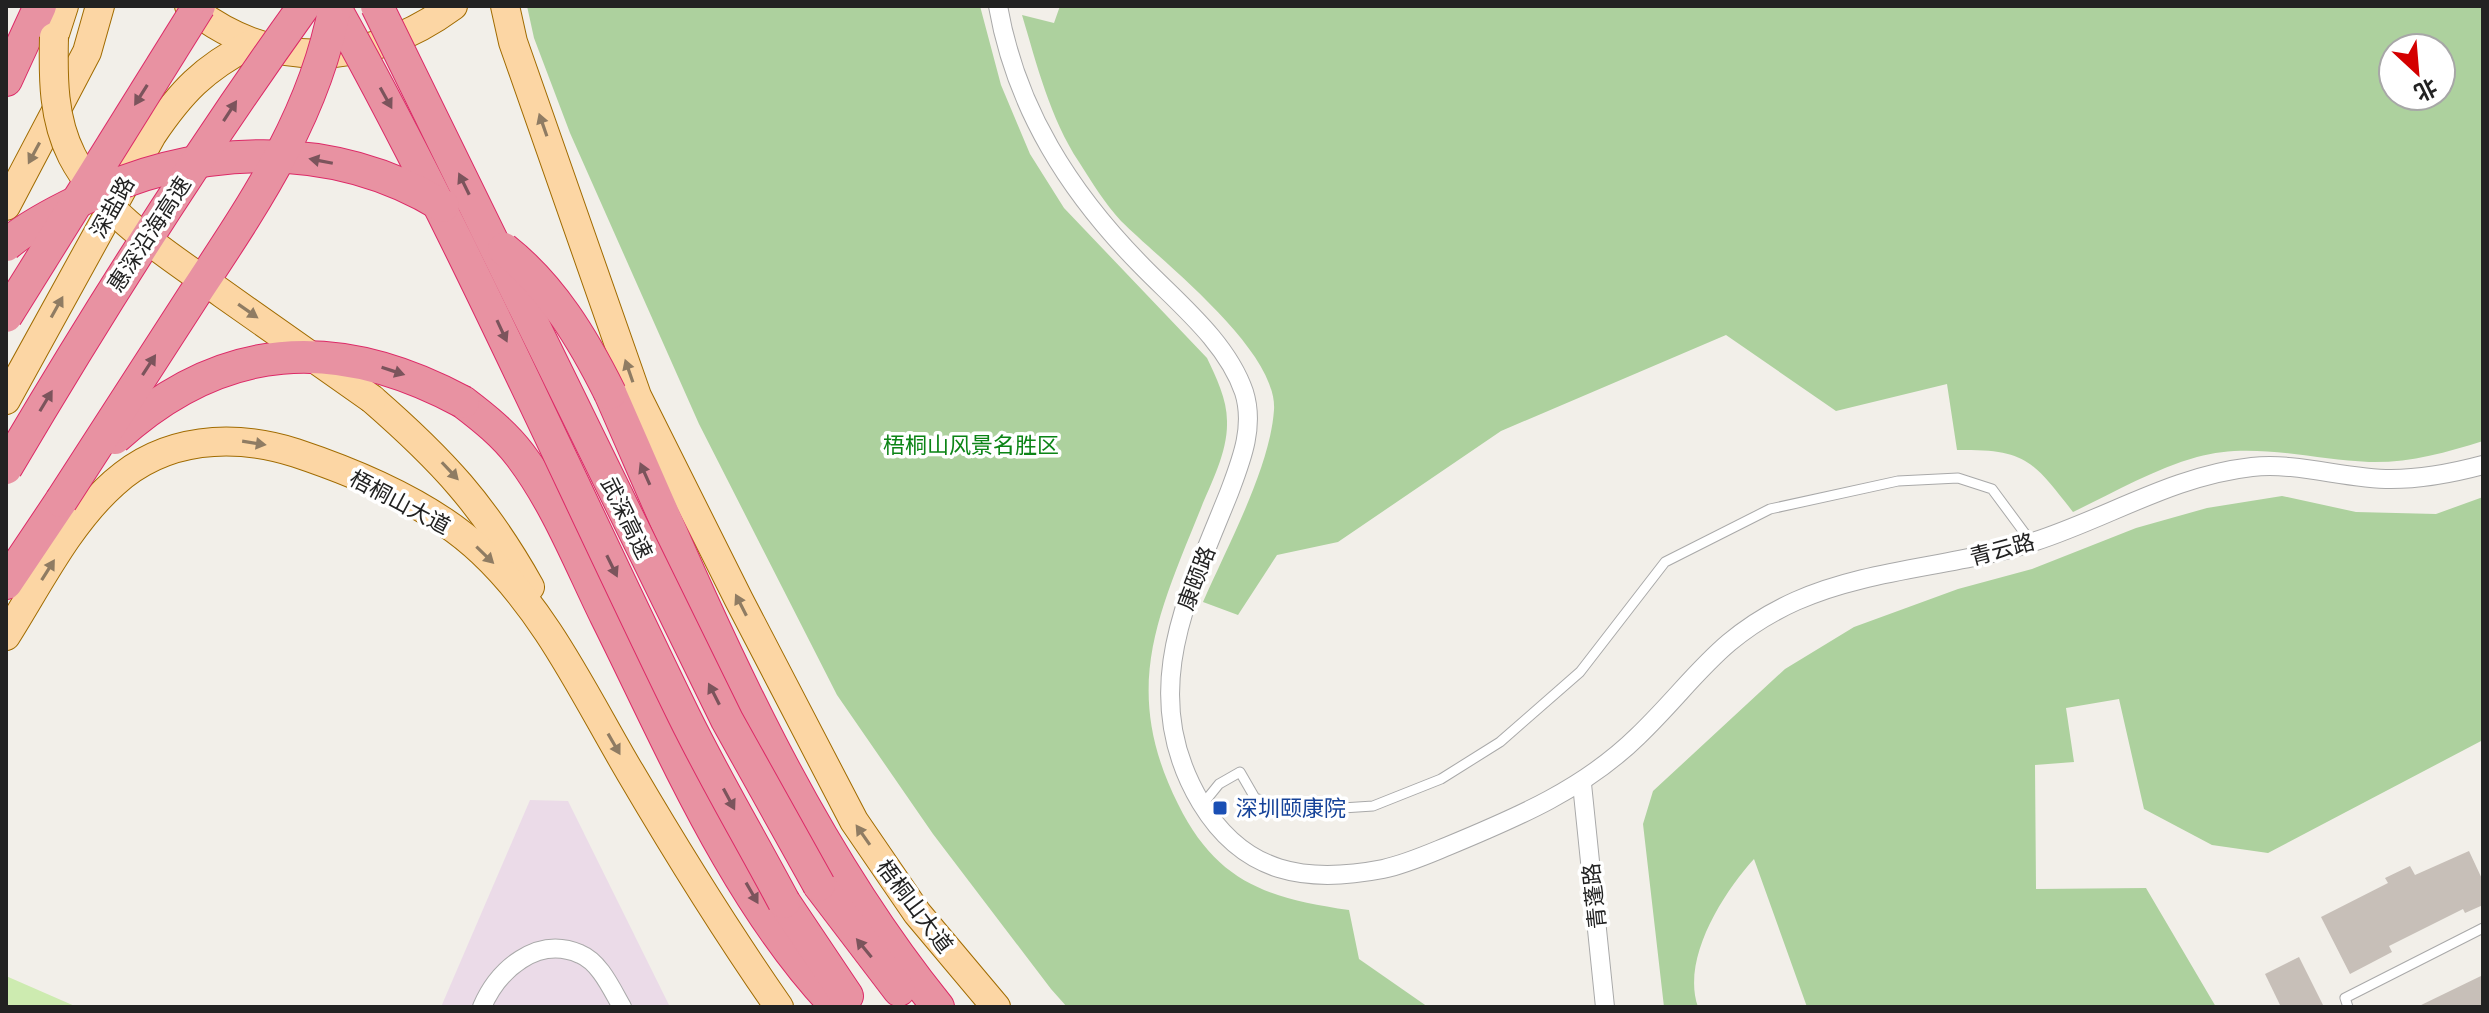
<svg xmlns="http://www.w3.org/2000/svg" width="2489" height="1013" font-family="'IBM Plex Sans','Noto Sans SC',sans-serif">
  <style>
    .industrial { fill: #ebdbe8 }
    .grass { fill: #cdebb0 }
    .forest { fill: #add19e; fill-rule: evenodd }
    .building { fill: #c7bfb8 }
    .lines { fill: none; stroke-linecap: round; stroke-linejoin: round }
    .lane-casing { stroke: #a9a9a9; stroke-width: 11 }
    .street-casing { stroke: #a9a9a9; stroke-width: 20 }
    .primary-casing { stroke: #a06b00; stroke-width: 30 }
    .highway-casing { stroke: #dc2a67; stroke-width: 34 }
    .lane { stroke: #fff; stroke-width: 9 }
    .street { stroke: #fff; stroke-width: 18 }
    .primary { stroke: #fcd6a4; stroke-width: 28 }
    .highway { stroke: #e892a2; stroke-width: 32 }
    .primary-bridge-casing { stroke: #a06b00; stroke-width: 30; stroke-linecap: butt }
    .highway-bridge-casing { stroke: #dc2a67; stroke-width: 34; stroke-linecap: butt }
    .primary-bridge { stroke: #fcd6a4; stroke-width: 28 }
    .highway-bridge { stroke: #e892a2; stroke-width: 32 }
    .oneway { fill: #7b545c }
    .oneway2 { fill: #8f7c63 }
    .transit-dot { fill: #1a4fb4; stroke: #fff; stroke-width: 3 }
    .labels { text-anchor: middle; stroke-width: 7; stroke-linejoin: round; paint-order: stroke }
    .street-label { font-size: 22px; fill: #222; stroke: #fff }
    .park-label { font-size: 22px; fill: #0c8416; stroke: #fff }
    .transit-label { font-size: 22px; fill: #164399; stroke: #fff; text-anchor: start }
  </style>
  <rect width="100%" height="100%" fill="#f2efe9"/>
  <path class="industrial" d="M530 800 568 801 670 1007H441Z"/>
  <path class="grass" d="M6 976 77 1007H6Z"/>
  <g class="forest">
    <path d="M527 6H980L1001 85 1030 154 1064 208 1207 358C1216 377 1227 399 1227 421 1228 451 1212 481 1201 508 1157 617 1121 690 1178 804 1217 883 1268 898 1349 910L1359 959 1428 1007H1067L1051 989 933 834 837 695 699 424 570 133 534 38Z"/>
    <path d="M1060 6H2483V441C2445 453 2409 463 2369 462 2312 460 2253 441 2197 457 2154 469 2113 493 2073 512 2032 460 2026 449 1957 450L1947 384 1836 411 1726 335 1501 431 1338 542 1277 555 1238 615 1203 602C1227 547 1270 468 1274 410 1278 350 1161 261 1121 221 1105 204 1091 181 1079 162 1050 118 1037 65 1022 15L1054 23ZM2393 48H2441V96H2393Z"/>
    <path d="M2282 496 2356 512 2436 514 2483 497V740L2268 853 2212 845 2144 809 2119 699 2066 708 2074 762 2035 765 2036 889 2146 888 2216 1007H1807L1754 859C1723 893 1681 959 1698 1007H1664L1643 824 1653 791 1785 669 1854 627 1958 589 2032 569 2136 528 2207 508Z"/>
  </g>
  <g class="building">
    <path d="M2469 851 2483 881V905L2465 913 2463 909 2389 946 2392 952 2350 974 2321 917 2388 883 2385 878 2410 866 2415 875Z"/>
    <path d="M2299 957 2324 1007H2281L2265 974Z"/>
    <path d="M2483 975V1007H2417Z"/>
  </g>
  <g class="lines">
    <g class="lane-casing">
      <g id="lane">
        <path d="M1202 805 1219 784 1240 772 1255 798 1297 811 1373 806 1441 779 1500 742 1580 672 1665 562 1770 509 1898 481 1958 478 1992 489 2032 543"/>
        <path d="M2348 1007 2345 998 2483 928"/>
      </g>
    </g>
    <g class="street-casing">
      <g id="street">
        <path d="M998 6C1016 109 1070 193 1142 266 1178 303 1227 342 1244 392 1255 427 1241 461 1229 493 1187 598 1136 694 1201 803 1244 874 1306 884 1383 869 1406 864 1426 855 1448 846 1518 817 1584 789 1638 736 1695 681 1718 636 1796 601 1870 568 1955 567 2033 542 2108 518 2172 476 2252 467 2298 462 2345 479 2391 479 2422 479 2453 473 2483 465"/>
        <path d="M1582 784 1605 1007"/>
        <path d="M482 1007C498 970 537 935 580 954 600 962 612 990 622 1007"/>
      </g>
    </g>
    <g class="primary-casing">
      <g id="primary">
        <path d="M189 6C271 72 370 67 453 6"/>
        <path d="M505 6 513 42 637 396 739 600 854 821 917 913 996 1007"/>
        <path d="M54 37 64 6"/>
        <path d="M6 206 87 52 100 6"/>
        <path d="M372 399C442 460 484 505 530 587"/>
        <path d="M6 400 152 135C181 92 204 68 251 44"/>
        <path d="M6 636C39 584 68 524 114 483 165 437 233 433 296 453 359 474 433 505 482 552 547 613 585 696 630 772 677 852 726 931 779 1007"/>
      </g>
    </g>
    <g class="highway-casing">
      <g id="highway">
        <path d="M6 80 40 6"/>
        <path d="M610 393C703 604 792 826 938 1007"/>
        <path d="M463 402C484 418 504 434 520 455 556 502 580 563 606 616 671 746 736 902 837 1007"/>
        <path d="M6 583 61 501"/>
        <path d="M819 885 899 990"/>
        <path d="M784 902 847 996"/>
      </g>
    </g>
    <use href="#lane" class="lane"/>
    <use href="#street" class="street"/>
    <use href="#primary" class="primary"/>
    <use href="#highway" class="highway"/>
    <g class="primary-bridge-casing">
      <path id="primary-bridge" d="M54 37C53 78 53 119 72 156 103 216 170 256 223 294 273 329 323 364 372 399"/>
    </g>
    <g class="highway-bridge-casing">
      <g id="highway-bridge">
        <path d="M334 6C463 237 568 479 684 716 715 779 751 840 784 902"/>
        <path d="M377 6 727 720 819 885"/>
        <path d="M6 245C27 227 54 213 79 201 195 144 330 137 443 206"/>
        <path d="M504 249C552 287 583 339 610 393"/>
        <path d="M6 316 199 6"/>
        <path d="M115 438C222 340 337 334 463 402"/>
        <path d="M6 468C99 310 197 155 304 6"/>
        <path d="M61 501C105 432 150 364 194 295 254 204 315 115 335 6"/>
      </g>
    </g>
    <use href="#primary-bridge" class="primary-bridge"/>
    <use href="#highway-bridge" class="highway-bridge"/>
  </g>
  <defs><path id="oneway-solid" d="M-6-.8H1V-3.2L6.5 0L1 3.2V.8H-6Z" transform="scale(2)"/></defs>
  <g class="oneway">
    <use href="#oneway-solid" transform="translate(141 95) rotate(122)"/>
    <use href="#oneway-solid" transform="translate(386 98) rotate(61)"/>
    <use href="#oneway-solid" transform="translate(230 111) rotate(-57)"/>
    <use href="#oneway-solid" transform="translate(321 161) rotate(-169)"/>
    <use href="#oneway-solid" transform="translate(464 184) rotate(-116)"/>
    <use href="#oneway-solid" transform="translate(502 331) rotate(65)"/>
    <use href="#oneway-solid" transform="translate(149 365) rotate(-57)"/>
    <use href="#oneway-solid" transform="translate(393 371) rotate(18)"/>
    <use href="#oneway-solid" transform="translate(46 401) rotate(-59)"/>
    <use href="#oneway-solid" transform="translate(645 474) rotate(-114)"/>
    <use href="#oneway-solid" transform="translate(612 566) rotate(64)"/>
    <use href="#oneway-solid" transform="translate(714 694) rotate(-117)"/>
    <use href="#oneway-solid" transform="translate(729 799) rotate(62)"/>
    <use href="#oneway-solid" transform="translate(752 893) rotate(60)"/>
    <use href="#oneway-solid" transform="translate(864 948) rotate(-129)"/>
  </g>
  <g class="oneway2">
    <use href="#oneway-solid" transform="translate(543 125) rotate(-109)"/>
    <use href="#oneway-solid" transform="translate(34 153) rotate(118)"/>
    <use href="#oneway-solid" transform="translate(57 307) rotate(-61)"/>
    <use href="#oneway-solid" transform="translate(248 311) rotate(35)"/>
    <use href="#oneway-solid" transform="translate(629 371) rotate(-109)"/>
    <use href="#oneway-solid" transform="translate(254 443) rotate(9)"/>
    <use href="#oneway-solid" transform="translate(450 471) rotate(47)"/>
    <use href="#oneway-solid" transform="translate(485 555) rotate(44)"/>
    <use href="#oneway-solid" transform="translate(48 570) rotate(-58)"/>
    <use href="#oneway-solid" transform="translate(741 605) rotate(-117)"/>
    <use href="#oneway-solid" transform="translate(614 744) rotate(60)"/>
    <use href="#oneway-solid" transform="translate(863 835) rotate(-125)"/>
  </g>
  <rect class="transit-dot" x="1212" y="800" width="16" height="16" rx="4"/>
  <g class="labels">
    <g class="street-label">
      <text transform="translate(112 207) rotate(-61)" y="8">深盐路</text>
      <text transform="translate(149 234) rotate(-57)" y="8">惠深沿海高速</text>
      <text transform="translate(400 502) rotate(28)" y="8">梧桐山大道</text>
      <text transform="translate(627 518) rotate(64)" y="8">武深高速</text>
      <text transform="translate(2002 549) rotate(-15)" y="8">青云路</text>
      <text transform="translate(1196 578) rotate(-69)" y="8">康颐路</text>
      <text transform="translate(1594 896) rotate(-96)" y="8">青蓬路</text>
      <text transform="translate(915 906) rotate(53)" y="8">梧桐山大道</text>
    </g>
    <g class="park-label">
      <text x="971" y="453">梧桐山风景名胜区</text>
    </g>
    <g class="transit-label">
      <text x="1236" y="816">深圳颐康院</text>
    </g>
  </g>
  <rect width="2489" height="1013" fill="none" stroke="#222222" stroke-width="16"/>
  <g transform="translate(2417 72) rotate(154)"><circle r="38" fill="#ffffff" stroke="#a7a7a7" stroke-width="2"/>
  <path d="M0-6L14 30L0 20L-14 30Z" fill="#d40000"/>
  <text y="-12" font-size="22" font-weight="bold" text-anchor="middle" fill="#222222">北</text>
  </g>
</svg>
